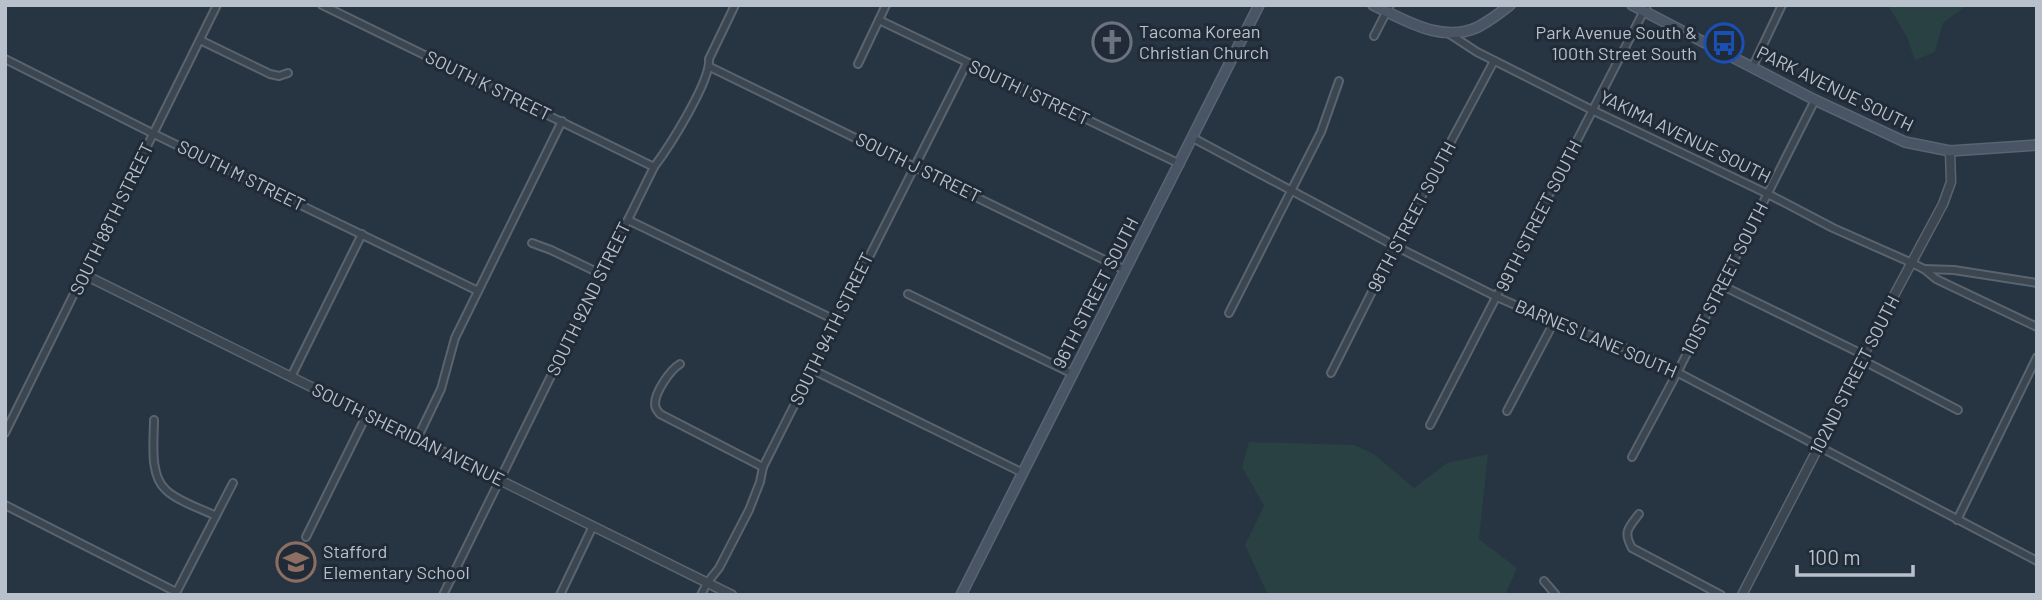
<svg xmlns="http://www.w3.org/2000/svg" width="2042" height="600" font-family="Barlow,sans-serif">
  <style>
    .green { fill: #294143 }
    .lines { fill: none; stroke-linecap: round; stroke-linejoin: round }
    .minor-casing { stroke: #59646f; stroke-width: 10 }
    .tertiary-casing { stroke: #59646f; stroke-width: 11 }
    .secondary-casing { stroke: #59646f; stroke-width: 12 }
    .minor { stroke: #3b4651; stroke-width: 6 }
    .tertiary { stroke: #3b4651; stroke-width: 8 }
    .secondary { stroke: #495564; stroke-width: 9 }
    .labels { text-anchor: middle; stroke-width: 6; stroke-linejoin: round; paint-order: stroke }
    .poi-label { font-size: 18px; fill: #b8c1cb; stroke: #202b37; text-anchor: start }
    .street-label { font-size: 18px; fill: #b8c1cb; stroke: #202b37 }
  </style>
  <rect width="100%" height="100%" fill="#273442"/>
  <g class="green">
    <path d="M1888 5H1967L1943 23 1935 52 1915 60 1907 37Z"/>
    <path d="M1249 442 1354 445 1374 454 1414 488 1447 463 1488 454 1479 539 1517 568 1505 595H1268L1245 545 1264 506 1242 467Z"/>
  </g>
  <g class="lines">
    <g class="minor-casing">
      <g id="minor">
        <path d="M322 5 654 167"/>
        <path d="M879 20 1180 164"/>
        <path d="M1448 33 1477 52 1594 111 1768 194 1833 228 1912 263 1924 269 1936 279 2037 327"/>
        <path d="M1374 36 1390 5"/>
        <path d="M200 40 270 74 279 76 288 73"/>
        <path d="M5 59 154 134 478 291"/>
        <path d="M858 64 886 5"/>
        <path d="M1753 66 1782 5"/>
        <path d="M710 67 1125 270"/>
        <path d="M1193 138 1395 246 1497 297 1549 320 1646 356 2037 561"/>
        <path d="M628 220 837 321"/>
        <path d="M532 243 551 250 601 274"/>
        <path d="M1924 269 1954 270 2037 283"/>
        <path d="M1721 285 1864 355"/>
        <path d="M908 294 1073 374"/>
        <path d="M1229 313 1321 132 1339 81"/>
        <path d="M1862 360 1958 410"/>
        <path d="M680 364C670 370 655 392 655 404 655 409 657 410 660 414L763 467"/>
        <path d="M813 370 1023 473"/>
        <path d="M1331 373 1395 246 1494 61"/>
        <path d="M291 377 362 234"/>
        <path d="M1507 411 1554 322"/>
        <path d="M154 420C154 441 149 475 166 490 177 501 202 509 216 516"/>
        <path d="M1430 425 1647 5"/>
        <path d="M5 433 217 5"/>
        <path d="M417 439 441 389 455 338 562 121"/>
        <path d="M1632 457 1677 373 1815 100"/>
        <path d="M5 505 176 592"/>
        <path d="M1639 514C1628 528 1623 532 1632 548L1721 595"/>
        <path d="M1957 520 2037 357"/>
        <path d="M306 537 367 414"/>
        <path d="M1544 581 1556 595"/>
        <path d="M175 595 233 483"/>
        <path d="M443 595 654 167C669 147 711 81 709 59L735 5"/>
        <path d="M560 595 593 526"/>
        <path d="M701 595 707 583 719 568 749 510 760 482 763 467 967 63"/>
      </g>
    </g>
    <g class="tertiary-casing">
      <g id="tertiary">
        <path d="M85 275 732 595"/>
        <path d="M1742 595 1818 448 1883 316 1943 204 1951 182 1950 151"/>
      </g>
    </g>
    <g class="secondary-casing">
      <g id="secondary">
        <path d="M1373 5C1405 20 1442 44 1478 27 1489 21 1500 13 1510 5"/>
        <path d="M1632 5 1815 100 1905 142 1950 151 2037 145"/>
        <path d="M961 595 1259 5"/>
      </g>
    </g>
    <use href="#minor" class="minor"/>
    <use href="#tertiary" class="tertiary"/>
    <use href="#secondary" class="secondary"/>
  </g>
  <defs>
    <g id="church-ring" transform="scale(2.0125)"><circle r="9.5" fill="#202b37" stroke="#6b7280" stroke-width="1.5"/><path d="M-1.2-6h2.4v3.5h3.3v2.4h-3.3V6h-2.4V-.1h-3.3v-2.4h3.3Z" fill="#6b7280"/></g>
    <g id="bus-ring" transform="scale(2.0125)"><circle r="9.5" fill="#202b37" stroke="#1a4fb4" stroke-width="1.5"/><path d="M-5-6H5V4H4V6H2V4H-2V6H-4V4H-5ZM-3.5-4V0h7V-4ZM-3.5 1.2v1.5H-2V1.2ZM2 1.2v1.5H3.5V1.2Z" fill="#1a4fb4"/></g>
    <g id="school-ring" transform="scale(2.0125)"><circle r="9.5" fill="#202b37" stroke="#8d6e63" stroke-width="1.5"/><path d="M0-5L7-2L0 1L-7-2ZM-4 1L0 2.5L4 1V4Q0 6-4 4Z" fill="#8d6e63"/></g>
  </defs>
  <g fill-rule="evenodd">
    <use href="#church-ring" x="1112" y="42"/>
    <use href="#bus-ring" x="1724" y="43"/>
    <use href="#school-ring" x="296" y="562"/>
  </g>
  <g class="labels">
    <g class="poi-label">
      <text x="1139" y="38">Tacoma Korean<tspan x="1139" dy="21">Christian Church</tspan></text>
      <text x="1697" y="39" text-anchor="end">Park Avenue South &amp;<tspan x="1697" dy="21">100th Street South</tspan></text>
      <text x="323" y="558">Stafford<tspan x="323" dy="21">Elementary School</tspan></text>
    </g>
    <g class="street-label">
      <text transform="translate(488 86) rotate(26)" y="6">SOUTH K STREET</text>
      <text transform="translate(1835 89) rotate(26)" y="6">PARK AVENUE SOUTH</text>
      <text transform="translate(1029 93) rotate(25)" y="6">SOUTH I STREET</text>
      <text transform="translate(1685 137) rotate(26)" y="6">YAKIMA AVENUE SOUTH</text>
      <text transform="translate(918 168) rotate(26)" y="6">SOUTH J STREET</text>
      <text transform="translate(241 176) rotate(26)" y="6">SOUTH M STREET</text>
      <text transform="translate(1539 216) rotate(-63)" y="6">99TH STREET SOUTH</text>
      <text transform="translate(1412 217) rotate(-62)" y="6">98TH STREET SOUTH</text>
      <text transform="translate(112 219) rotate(-64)" y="6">SOUTH 88TH STREET</text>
      <text transform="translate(1725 279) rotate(-63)" y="6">101ST STREET SOUTH</text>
      <text transform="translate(1096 293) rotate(-63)" y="6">96TH STREET SOUTH</text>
      <text transform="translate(589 299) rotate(-64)" y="6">SOUTH 92ND STREET</text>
      <text transform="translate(832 329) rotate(-64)" y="6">SOUTH 94TH STREET</text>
      <text transform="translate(1596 339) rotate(23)" y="6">BARNES LANE SOUTH</text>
      <text transform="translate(1855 375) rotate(-63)" y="6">102ND STREET SOUTH</text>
      <text transform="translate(408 435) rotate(26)" y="6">SOUTH SHERIDAN AVENUE</text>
    </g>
  </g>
  <rect width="2042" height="600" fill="none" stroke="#b8c1cb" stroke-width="14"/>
  <path d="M1797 565v10h116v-10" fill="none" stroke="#b8c1cb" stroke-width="3.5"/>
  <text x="1808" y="565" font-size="21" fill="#b8c1cb" stroke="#202b37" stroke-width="5" paint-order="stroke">100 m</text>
</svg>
